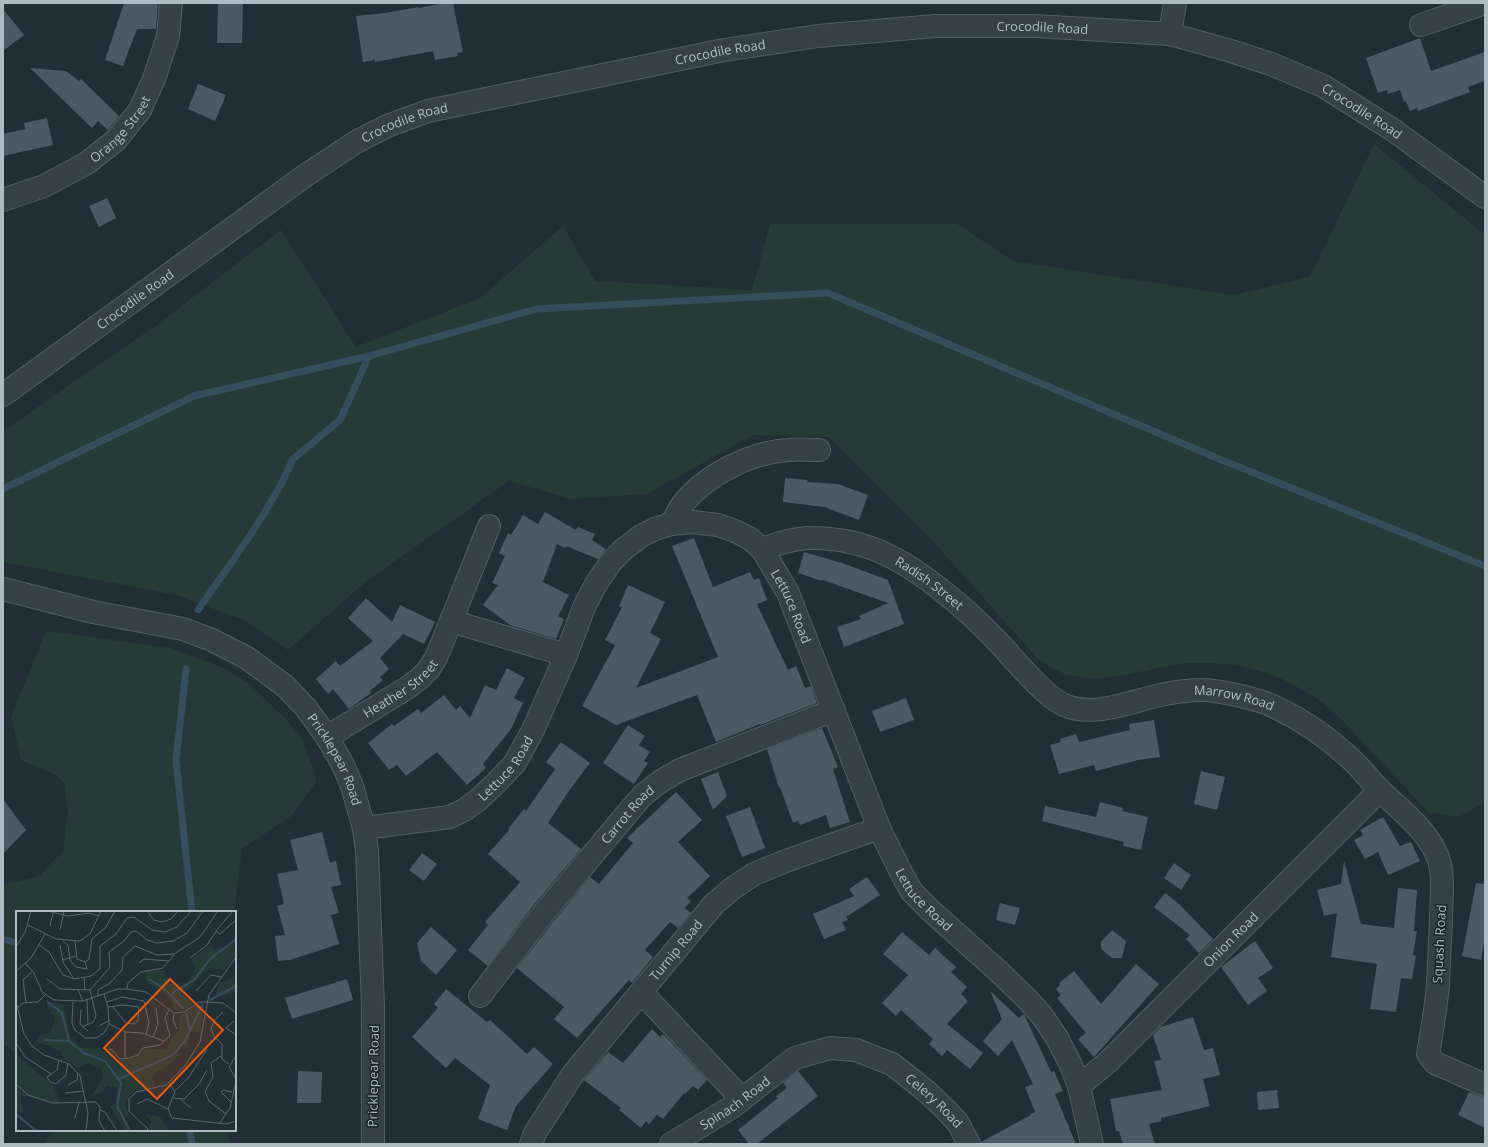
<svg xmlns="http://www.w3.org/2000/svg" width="1488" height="1147" font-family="'Open Sans',sans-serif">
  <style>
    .green { fill: #263b38 }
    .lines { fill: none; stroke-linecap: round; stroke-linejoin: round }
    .stream { stroke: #364d5d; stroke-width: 7 }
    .building { fill: #4a5962 }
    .minor-casing { stroke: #525d65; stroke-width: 24 }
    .minor { stroke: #354047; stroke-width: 22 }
    .labels { text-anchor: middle; stroke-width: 3; stroke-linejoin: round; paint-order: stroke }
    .street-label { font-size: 13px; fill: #afbbc3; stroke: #1a242b }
    .inset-river { fill: none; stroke: #364d5d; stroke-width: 2 }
    .inset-road { fill: none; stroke: #5a666e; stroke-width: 1 }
    .view { fill: #e8590c; fill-opacity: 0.15; stroke: #e8590c; stroke-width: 2 }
    .inset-edge { fill: none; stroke: #afbbc3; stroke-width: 2 }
  </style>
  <rect width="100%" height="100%" fill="#222e36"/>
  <g class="green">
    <path d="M1374 144 1485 235V802L1459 817 1428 812 1341 719 1323 703 1303 690 1282 679 1260 671 1236 665 1211 663H1187L1162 667 1125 675 1091 679 1064 674 1039 660 931 539 829 437 753 435 647 494 570 499 509 481 368 580 288 650 244 620 176 595 3 562V431L158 324 281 230 356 347 480 298 563 226 595 281 752 290 770 224H957L1013 261 1233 295 1310 277Z"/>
    <path d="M46 631 171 648 226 669 247 682 285 718 301 737 314 770 316 783 290 817 242 849 234 912H17V1054L3 1044V884L38 877 63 851 68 810 64 783 56 775 21 760 11 717Z"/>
    <path d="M54 1130H228L229 1144H44Z"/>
  </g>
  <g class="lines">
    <g class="stream">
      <path d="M3 489 194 396 369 356 536 309 828 293 1217 458 1485 566"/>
      <path d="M198 610 252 533 281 485 293 459 340 420 369 356"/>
      <path d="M186 669 176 760 192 912"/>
      <path d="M3 939 17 943"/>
      <path d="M190 1130 192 1144"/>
    </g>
  </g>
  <g class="building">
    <path d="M124 3H158L156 29H137L123 66 105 60Z"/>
    <path d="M218 3H243L242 43H217Z"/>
    <path d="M444 3H453L463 52 457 53 458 56 435 60 433 51 375 62V60L363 62 356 16 385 13 419 7V8Z"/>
    <path d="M3 9 24 35 3 51Z"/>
    <path d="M1420 38 1431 71 1485 52V81L1468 87 1470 92 1418 111 1417 108 1410 111 1406 101 1404 102 1400 90 1388 94 1387 90 1378 93 1366 58Z"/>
    <path d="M30 68 66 71 79 81 81 79 119 116 108 130 98 121 92 128Z"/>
    <path d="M198 84 226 95 215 121 188 109Z"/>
    <path d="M47 118 53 145 3 156V134L25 129 24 123Z"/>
    <path d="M107 198 116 218 99 227 89 206Z"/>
    <path d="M785 478 808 480 807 482 838 484 868 495 859 520 824 507 783 502Z"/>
    <path d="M545 512 576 530 578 527 595 534 592 540 606 549 598 559 566 546 565 548 557 544 543 582 569 595 558 616 564 619 556 639 510 625 483 605 498 585 492 583 505 556 499 553 508 533 511 535 523 515 538 524Z"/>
    <path d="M694 538 713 587 750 572 754 580 759 578 767 600 757 604 788 670 796 666 805 688 811 686 817 703 760 725V724L716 742 697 695 616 725 582 706 615 645 605 640 622 607 619 606 628 585 665 602 650 633 661 639 636 688 718 657 672 546Z"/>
    <path d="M804 552 842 563 888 580 904 624 844 647 837 627 861 619 859 616 888 603 823 580 822 581 798 573Z"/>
    <path d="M366 598 392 622 400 605 435 622 424 644 403 634 380 658 389 669 380 677 383 680 370 691 371 693 349 709 333 689 328 694 316 679 336 661 340 666 373 641 348 618Z"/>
    <path d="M507 668 525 678 514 698 523 703 511 729 483 764 486 768 467 785 437 752 406 776 397 765 389 770 368 743 392 724 394 726 418 709 421 713 444 695 456 710 460 706 470 718 485 685 496 690Z"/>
    <path d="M906 698 914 720 880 732 872 711Z"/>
    <path d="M1154 720 1160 757 1138 760 1096 771 1094 765 1059 774 1050 745 1061 742 1060 739 1076 734 1079 742 1130 730 1129 724Z"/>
    <path d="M628 725 645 736 639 745 650 752 644 761 648 763 634 784 603 763Z"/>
    <path d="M822 728 838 767 833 769 850 822 830 828 826 815 800 825 798 821 793 823 780 787 779 788 767 749Z"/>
    <path d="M561 742 590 763 568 792 548 823 581 849 533 906 488 966 468 950 488 925 485 922 520 882 488 854 509 830 508 829 524 809 526 811 555 769 546 762Z"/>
    <path d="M1201 771 1225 777 1217 810 1194 804Z"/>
    <path d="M718 772 727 796 713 810 701 779Z"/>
    <path d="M676 792 702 820 678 842 710 876 687 898 691 901 685 908 691 913 678 928 670 922 645 950 653 957 632 983 629 980 577 1038 554 1019 564 1007 517 968 553 922 590 877 599 884 633 843 627 838Z"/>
    <path d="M3 799 26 830 3 854Z"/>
    <path d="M1100 802 1123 808 1122 811 1148 817 1141 850 1123 846 1124 842 1042 821 1045 806 1096 817Z"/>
    <path d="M750 807 765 848 742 857 726 816Z"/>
    <path d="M1383 817 1400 846 1411 842 1420 861 1388 875 1378 852 1365 859 1354 840 1363 835 1360 830Z"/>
    <path d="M322 832 330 863 336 861 341 885 331 887 339 913 331 915 339 944 290 960 278 961 275 936 285 935 277 906 284 904 277 874 298 870 290 840Z"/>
    <path d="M422 853 437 864 424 881 409 870Z"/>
    <path d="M1344 861 1361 924 1394 928 1398 888 1417 890 1414 931H1417L1413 955 1416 956 1412 979 1401 978 1396 1012 1370 1009 1377 964 1331 957 1337 913 1324 916 1317 890 1341 884Z"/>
    <path d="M1174 863 1191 875 1181 890 1164 878Z"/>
    <path d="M867 877 880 895 846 917 848 920 842 922 846 930 824 939 813 914 854 896 849 889Z"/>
    <path d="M1476 883 1485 884V937L1481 960 1462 956Z"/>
    <path d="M1165 893 1179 904 1213 939 1199 953 1186 939 1190 935 1154 907Z"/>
    <path d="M1000 903 1020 908 1015 925 996 920Z"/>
    <path d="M431 927 457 950 436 975 421 961 417 943Z"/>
    <path d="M1112 930 1126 941 1122 958H1112L1101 949V942Z"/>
    <path d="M902 932 929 955 935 948 956 967 951 972 967 987 961 994 968 1001 947 1024 983 1053 970 1069 947 1050 942 1056 929 1044 933 1039 901 1010 896 1016 882 1003 908 975 883 954Z"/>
    <path d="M1255 941 1273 968 1258 978 1267 991 1248 1005 1221 967Z"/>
    <path d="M1136 964 1159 984 1094 1057 1078 1039 1086 1033 1057 998 1061 995 1056 989 1060 985 1059 983 1074 971 1101 1004Z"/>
    <path d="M347 979 353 1000 292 1019 285 998Z"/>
    <path d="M446 989 487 1022 490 1020 527 1054 534 1047 553 1064 516 1106 507 1130 478 1119 490 1085 455 1058 446 1068 412 1037 438 1008 434 1004Z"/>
    <path d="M990 991 1019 1018 1024 1014 1051 1072 1054 1071 1063 1091 1055 1094 1076 1144H981V1142L1031 1115 1030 1114 1035 1112 1025 1087 1033 1084 1012 1040 998 1056 983 1041 1002 1019Z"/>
    <path d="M1193 1017 1204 1050 1213 1048 1220 1075 1203 1079 1210 1106 1161 1118V1121L1149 1124 1155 1144H1123L1119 1131H1116L1110 1099 1162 1090 1154 1061 1161 1060 1153 1035 1161 1027Z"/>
    <path d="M652 1029 660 1037 663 1034 707 1080 698 1090 693 1086 685 1094 684 1093 663 1119 657 1115 649 1124 646 1121 641 1128 619 1110 621 1108 584 1080 608 1052 623 1063Z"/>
    <path d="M298 1071 322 1072 321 1103H297Z"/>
    <path d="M798 1071 818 1096 757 1144H749L738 1130 778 1098 776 1096 787 1088 783 1083Z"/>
    <path d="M1277 1090 1279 1108 1258 1110 1257 1092Z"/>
    <path d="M1469 1092 1485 1098V1128L1458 1115Z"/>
  </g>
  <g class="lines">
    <g class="minor-casing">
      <g id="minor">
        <path d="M1421 25 1485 3"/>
        <path d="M1170 34 1175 3"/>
        <path id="s1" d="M3 200 44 186 87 163 116 140 140 110 154 79 168 36 171 3"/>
        <path id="s2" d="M3 395 306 175 356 142 387 126 428 111 724 50 818 36 935 26H1035L1170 34 1231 51 1271 64 1323 86 1393 130 1485 197"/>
        <path d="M671 524C675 518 678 511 682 505 705 475 751 452 789 450 799 449 809 450 819 450"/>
        <path id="s3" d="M762 549C778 544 794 538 811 538 831 538 852 541 871 548 914 563 967 609 999 643 1015 660 1044 696 1064 705 1091 717 1125 704 1152 697 1168 693 1186 690 1202 690 1214 690 1226 693 1237 695 1249 698 1263 701 1275 707 1305 721 1334 742 1357 765 1365 773 1372 783 1381 791 1403 813 1432 833 1440 864 1444 881 1441 901 1441 919 1440 941 1439 963 1438 984 1436 1008 1432 1031 1428 1054L1435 1063 1485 1085"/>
        <path id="s4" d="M3 589 93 612 183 629 212 640 247 658 285 686 306 708 327 737 343 765 352 786 364 828 367 851 373 1007V1144"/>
        <path d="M451 621 566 655"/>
        <path id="s5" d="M327 737 407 688 419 679 428 670 436 658 451 621 489 526"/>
        <path id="s6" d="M364 828 450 817 464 810 478 800 496 783 515 763 534 728 566 655 585 605 596 584 611 562 624 549 641 536 655 529 671 524 693 522 718 525 735 531 749 538 762 549 788 593 879 828 904 878 912 892 930 910 998 971 1028 1000 1043 1017 1057 1038 1070 1063 1079 1086 1092 1144"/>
        <path d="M641 992 742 1099"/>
        <path id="s7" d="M480 996 543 914 630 810 643 795 661 781 680 770 834 710"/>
        <path id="s8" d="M1079 1086 1108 1062 1380 790"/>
        <path id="s9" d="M531 1144 535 1133 573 1074 714 904 733 888 754 874 783 862 879 828"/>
        <path id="s10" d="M671 1144 732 1107 795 1058 830 1048 856 1050 892 1064 926 1091 945 1109 958 1123 969 1144"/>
      </g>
    </g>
    <use href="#minor" class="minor"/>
  </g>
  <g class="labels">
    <g class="street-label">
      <text dy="5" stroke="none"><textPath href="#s2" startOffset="1135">Crocodile Road</textPath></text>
      <text dy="5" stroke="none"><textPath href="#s2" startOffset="811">Crocodile Road</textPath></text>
      <text dy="5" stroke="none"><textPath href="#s2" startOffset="1471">Crocodile Road</textPath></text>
      <text dy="5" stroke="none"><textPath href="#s2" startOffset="487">Crocodile Road</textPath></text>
      <text dy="5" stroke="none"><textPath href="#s1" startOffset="140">Orange Street</textPath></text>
      <text dy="5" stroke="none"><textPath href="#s2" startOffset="163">Crocodile Road</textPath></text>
      <text dy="5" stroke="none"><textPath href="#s3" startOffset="180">Radish Street</textPath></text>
      <text dy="5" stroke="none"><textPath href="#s6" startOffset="630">Lettuce Road</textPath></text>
      <text dy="5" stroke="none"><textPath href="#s5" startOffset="88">Heather Street</textPath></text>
      <text dy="5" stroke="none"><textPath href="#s3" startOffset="536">Marrow Road</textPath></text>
      <text dy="5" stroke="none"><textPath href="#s4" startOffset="392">Pricklepear Road</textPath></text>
      <text dy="5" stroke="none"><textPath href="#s6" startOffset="162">Lettuce Road</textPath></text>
      <text dy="5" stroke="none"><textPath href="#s7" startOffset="234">Carrot Road</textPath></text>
      <text dy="5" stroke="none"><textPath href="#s6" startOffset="954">Lettuce Road</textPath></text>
      <text dy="5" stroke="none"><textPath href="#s8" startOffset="211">Onion Road</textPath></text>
      <text transform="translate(1439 944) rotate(-87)" y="5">Squash Road</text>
      <text dy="5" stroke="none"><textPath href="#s9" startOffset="243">Turnip Road</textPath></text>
      <text transform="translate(373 1076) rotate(-89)" y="5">Pricklepear Road</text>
      <text dy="5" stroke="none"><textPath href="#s10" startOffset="76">Spinach Road</textPath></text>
      <text dy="5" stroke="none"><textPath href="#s10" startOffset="308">Celery Road</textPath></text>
    </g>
  </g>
  <g transform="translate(16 911)">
    <rect width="220" height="220" fill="#222e36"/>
    <path d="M220 28V44L208 59 197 57 190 60 173 78 166 80 165 84 173 88 176 93 170 98 157 99V93L150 84 130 71 129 60 148 59 153 73 171 72 175 68 179 56 176 47 195 35 199 39 205 35 208 37ZM220 64V79L206 86 199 85 202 74ZM31 91 47 92 55 127 66 137H84L102 153 106 149 120 147 128 138H150L155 127 162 121 164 104 183 93 188 95 184 122 175 120 171 135 167 134 160 141 162 145 154 153 138 163 136 167 139 176 119 179 112 186 109 194 113 204 109 207 115 220H109L94 195 100 192 101 177 91 175 87 181 76 185 86 167V158L72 152 62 157 46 146 45 141 21 130 24 124 35 121 39 106 31 96ZM0 144 37 174 44 190 41 194 6 184 4 188 8 199 5 203 1 200ZM130 203 144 206 154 220H132L135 211Z" fill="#263b38"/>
    <path class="inset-river" d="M133 68 151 80 168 98M155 86 158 81 178 69 194 48 220 28M194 89 220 75M31 90 46 102 53 130 68 142 89 150 105 172 101 195 114 220M170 101 174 120M29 129 53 130M103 168 157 144 169 130 187 93M0 203 20 220"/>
    <path class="inset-road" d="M31 0 52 5 73 2 83 5M131 0 138 9 146 11 155 8 162 0M12 14 40 28 64 30 74 23 85 0M34 15 37 2M44 19 48 0M200 20 204 23 220 9M47 30 52 34 54 49 60 56 71 58 69 51M59 30 61 48 69 51M23 34 33 41 47 64 58 68 75 65 84 58V35L100 23 111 7 118 6 136 19 149 21 161 16 175 0M44 34 47 51 58 68M0 36 9 21 15 0M174 47 191 34 203 16 217 0M46 49 60 45M69 51 73 48 76 28 90 16 99 0M9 52 18 62 26 81 38 89 67 90 102 78H111L130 81 158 102 168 101 183 91H191L207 92 220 102M123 52 128 48 153 50M0 60 15 47 29 23M68 67 69 79M31 68 44 78 74 79 94 56 93 41 108 30 115 21 120 20 131 29 141 32 157 30 171 22 187 0M111 78 112 72 125 61 147 57 158 44M62 79 67 90M180 80 195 64 205 66M82 86V79L93 73 106 59 107 46 119 35 141 44 158 43 184 26 202 0M71 89 72 112M0 91 8 123 16 135 28 144 53 153 64 165 72 202 70 220M57 91 56 112 59 119 69 127H80L88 122 93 113 92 96 88 83M91 91 106 86 128 90 133 112 130 123M10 92 7 69 17 60M92 96 107 94 123 96 122 110 118 113 110 112 97 96M1 97 7 92 22 91 29 84M65 99 64 113 72 120M207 101 198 110 195 118 198 125 206 133V148L213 153M158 102 157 109 161 118M218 110 210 117 220 124M93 113 110 121 126 122 148 130M83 115 94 109M66 116 77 111 80 105 74 79M109 121V148M137 126 142 113 140 97M0 132 9 146 35 163M90 140 95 138 104 148 114 147 122 144 127 137 144 134 154 125 149 107 153 99M205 145 195 152 197 166 189 181 193 190 210 203M220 145 213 156 220 168M43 149 41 159 31 166 34 171 40 173 50 164 52 152M153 172 159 181 152 198 156 207 210 213 220 210M0 173 12 184 37 192 80 191 84 196 83 210 89 220M52 174 61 169 62 162M159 180 173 166 191 138M49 182 68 180M157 187 168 188 183 173 191 159M165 189 175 197M215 191 205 181 208 179 216 181M121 193 131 188 152 198M84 199 89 201 101 220M59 207 63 191M203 213 214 197 220 170M130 220 132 218 113 200V188L120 181 150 174 169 155 184 131 193 84 220 46"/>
    <path class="view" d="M154 68 207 119 141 188 88 137Z"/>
    <rect width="220" height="220" class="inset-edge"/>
  </g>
  <rect width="1488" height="1147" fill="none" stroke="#afbbc3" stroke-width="8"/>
</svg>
